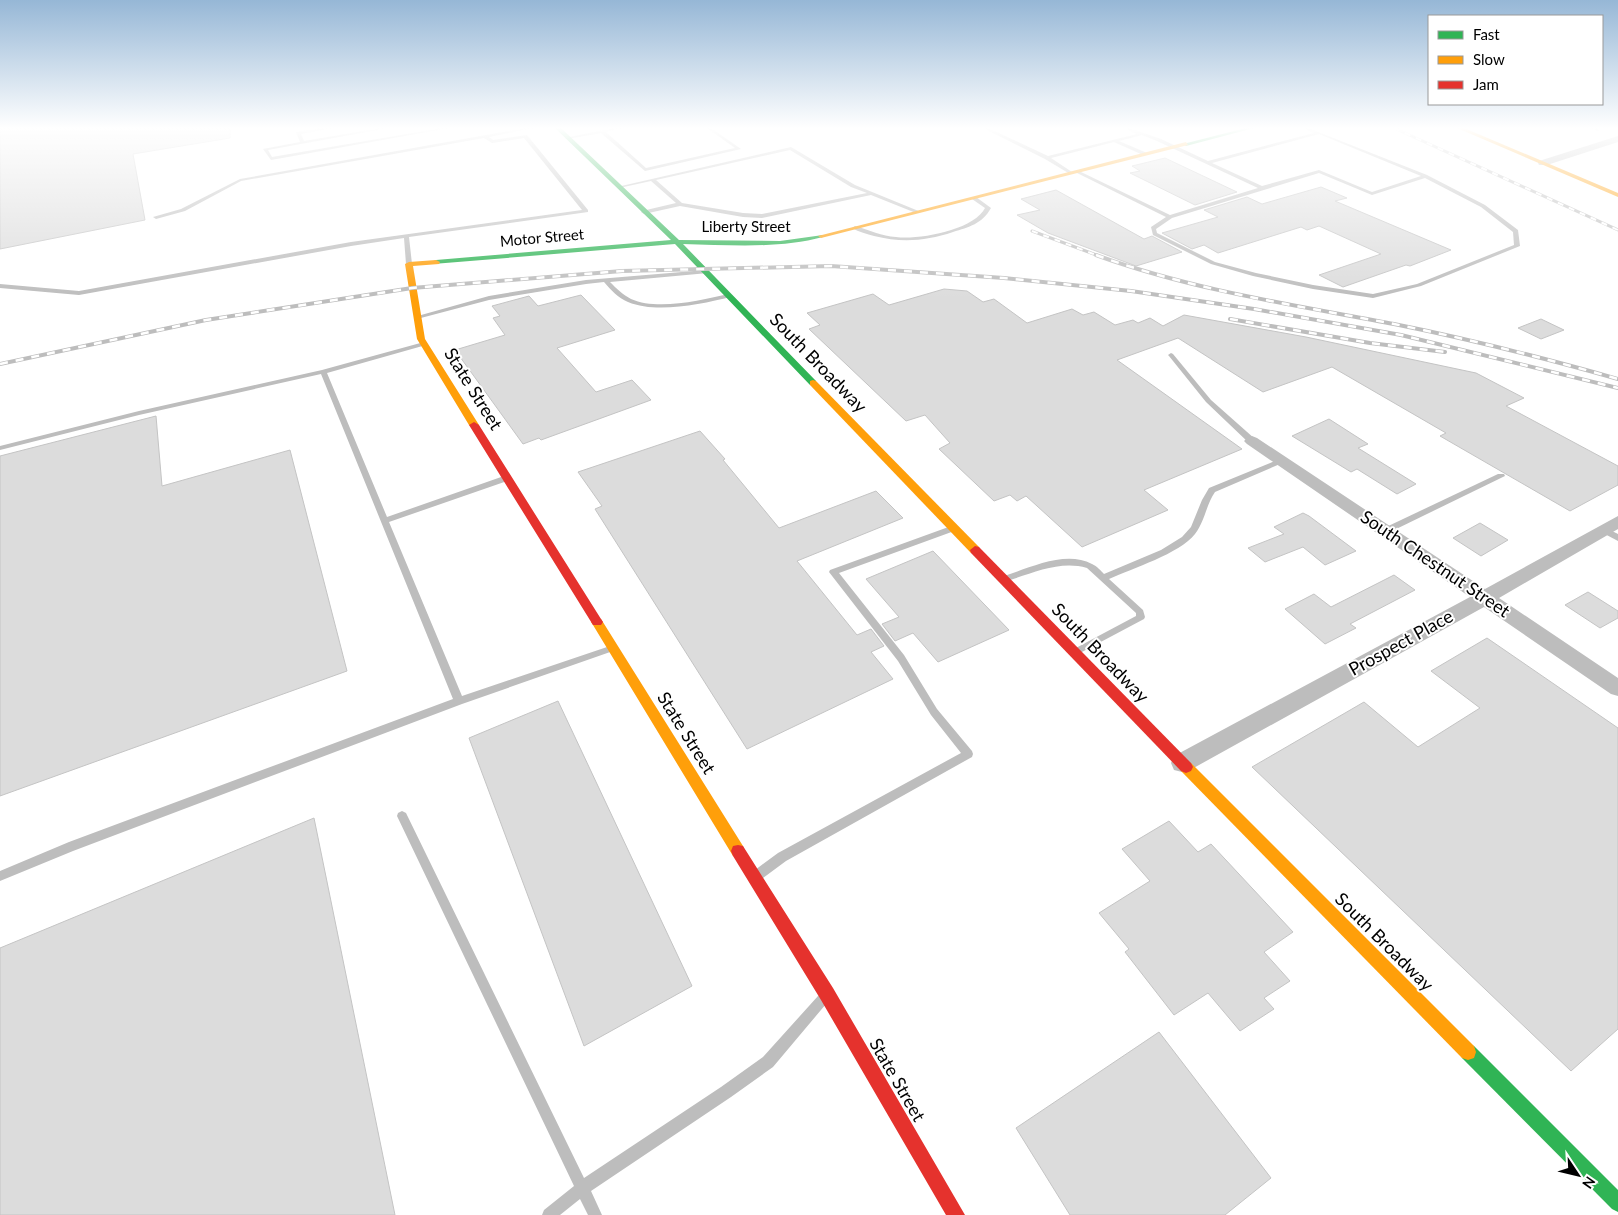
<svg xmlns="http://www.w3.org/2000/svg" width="1618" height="1215" font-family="Lato,sans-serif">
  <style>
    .building { fill: #dcdcdc; stroke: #c4c4c4 }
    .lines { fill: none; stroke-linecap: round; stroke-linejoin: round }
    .lane { fill: #bdbdbd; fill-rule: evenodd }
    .street { fill: #bdbdbd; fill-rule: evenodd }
    .fast { fill: #30b455; fill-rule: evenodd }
    .slow { fill: #ff9f0a; fill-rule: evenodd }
    .jam { fill: #e5322d; fill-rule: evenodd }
    .rail-far1-casing { stroke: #bdbdbd; stroke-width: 3 }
    .rail-casing { stroke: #bdbdbd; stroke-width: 4 }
    .rail-far1 { stroke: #fff; stroke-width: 2; stroke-dasharray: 6; stroke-linecap: butt }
    .rail { stroke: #fff; stroke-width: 2.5; stroke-dasharray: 8; stroke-linecap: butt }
    .labels { text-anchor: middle; stroke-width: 4; stroke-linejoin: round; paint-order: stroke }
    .far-street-label { font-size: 15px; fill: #000; stroke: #fff }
    .street-label { font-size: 18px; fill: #000; stroke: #fff }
  </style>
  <rect width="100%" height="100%" fill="#fff"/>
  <g class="building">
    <path d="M0 128H230V138L133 154 145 220 0 249Z"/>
    <path d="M1165 158 1237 192 1195 205 1130 173 1140 171 1132 166Z"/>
    <path d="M1321 187 1347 198 1335 201 1451 250 1410 266 1406 265 1343 287 1319 275 1381 254 1319 226 1307 230 1301 227 1218 253 1204 245 1192 249 1162 233 1218 217 1204 210 1247 197 1262 204Z"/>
    <path d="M1056 190 1144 239 1152 236 1182 252 1136 266 1048 233 1017 215 1040 210 1021 199Z"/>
    <path d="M944 289 967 291 983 302 994 299 1027 323 1072 309 1083 315 1094 312 1115 325 1133 320 1138 323 1150 318 1163 326 1184 315 1306 337 1476 373 1524 398 1506 406 1618 466V485L1570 511 1440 436 1446 433 1332 367 1263 392 1178 338 1117 360 1242 449 1144 490 1168 510 1082 547 1026 496 1017 501 1010 495 994 501 939 449 950 443 925 415 906 421 809 329 820 325 807 313 873 294 889 305Z"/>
    <path d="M581 295 615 330 557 348 596 392 632 380 651 400 541 440 539 438 523 444 455 350 505 335 493 318 500 316 492 306 529 296 538 306Z"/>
    <path d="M1541 319 1564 330 1541 339 1518 328Z"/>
    <path d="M156 416 162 486 290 450 347 671 0 796V456Z"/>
    <path d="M1329 419 1368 444 1358 448 1416 484 1397 494 1357 469 1351 472 1292 436Z"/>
    <path d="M700 431 725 459 723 460 779 528 876 491 903 518 797 561 857 635 871 629 884 646 871 652 893 679 747 749 595 509 602 506 578 472Z"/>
    <path d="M1303 513 1309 516 1356 551 1325 565 1303 547 1265 562 1248 548 1284 534 1274 527Z"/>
    <path d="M1480 523 1508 540 1481 556 1453 538Z"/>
    <path d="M933 551 1009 630 938 662 913 633 895 641 882 624 899 617 866 579Z"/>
    <path d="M1394 575 1415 590 1350 624 1356 628 1325 644 1285 609 1314 594 1331 607Z"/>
    <path d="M1588 592 1618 611V618L1600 628 1565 605Z"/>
    <path d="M1487 638 1618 728V1029L1571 1071 1252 767 1364 702 1418 747 1480 708 1431 671Z"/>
    <path d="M558 701 692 986 584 1046 469 738Z"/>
    <path d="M314 818 395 1215H0V948Z"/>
    <path d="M1169 821 1198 852 1211 844 1293 932 1264 952 1290 981 1264 998 1274 1009 1240 1031 1208 993 1174 1015 1125 952 1129 949 1099 913 1150 881 1122 849Z"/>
    <path d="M1159 1032 1271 1178 1225 1215H1070L1016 1128Z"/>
  </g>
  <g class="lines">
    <g class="lane">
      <path d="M325 128H333L301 134 304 141 381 128H388L268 150 272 157 442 128H449L271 160 263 149 300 142 296 132Z"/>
      <path d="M526 128H533L489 137 493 140 527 135 588 210V212L409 237 412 264 409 266 406 264 404 238 351 246 79 295 0 288V284L79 291 351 242 582 210 524 138 492 143 484 138 241 181 185 211 156 219 153 217 181 209 240 179Z"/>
      <path d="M614 128H621L606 132 646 168 735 148 707 128H711L741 149 645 171 601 133 567 139 565 138Z"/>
      <path d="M983 128H988L1048 156 1137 134 1124 128H1129L1161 139 1208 161 1314 133 1303 128H1308L1427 175 1485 205 1518 230 1520 246 1421 286 1373 298 1313 289 1253 276 1211 264 1153 235 1151 227 1166 217 1075 172 1079 171 1170 215 1258 188 1157 141 1142 135 1119 141 1147 153V155H1143L1114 142 1051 158 1072 172V174H1070L1045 159ZM1319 134 1421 176 1372 192 1319 170 1262 186 1212 163ZM1319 173 1372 195 1425 178 1481 207 1513 232 1514 245 1417 284 1373 294 1313 285 1256 273 1215 262 1157 233 1156 229 1172 218Z"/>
      <path d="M1589 128H1594L1600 130 1598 131Z"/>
      <path d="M791 147 855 185 921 212 916 213 871 195 762 218 743 217 680 206 644 214 641 212 642 211 676 203 651 181 619 188 617 187ZM790 150 851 187 867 193 762 214 743 213 682 203 656 180Z"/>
      <path d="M972 197H976L991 208C982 224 969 227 953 232 926 241 902 243 874 236 867 234 859 232 852 228L855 226C869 230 882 236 896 237 919 240 974 230 985 208L972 199Z"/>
      <path d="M706 270 709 272 708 273 610 282C616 288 623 295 631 299 658 311 701 300 729 294L731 295V297C701 304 657 314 628 302 618 298 611 290 604 282L586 284 489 300 417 319 414 317 489 296 586 280Z"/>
      <path d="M424 342 427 344 426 345 327 373 387 517 504 476H510L511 478 510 480 389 522 462 696 610 646 613 647 615 649 613 651 462 704 73 851 0 881V871L69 842 453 699 321 374 139 415 0 450V446L139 411 322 370Z"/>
      <path d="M1171 353 1173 354 1211 400 1255 439V443H1249L1206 402 1169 356 1168 355Z"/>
      <path d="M1280 459H1283L1287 461 1215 492C1206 505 1205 521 1195 534 1179 554 1133 568 1109 579L1143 610 1145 617 1144 619 1080 653H1074L1072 651 1074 649 1136 616V613L1087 568C1060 560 1033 573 1007 581L1003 578 1004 576C1030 568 1065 550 1092 564 1097 566 1101 571 1104 574L1161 550 1182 537 1191 527 1202 500 1209 488Z"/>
      <path d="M1498 474H1504L1505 476 1388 533H1382L1381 531 1382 529Z"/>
      <path d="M954 525 958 528 957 530 839 573 904 655 937 709 972 751 973 754 972 757 786 861 763 878 759 879 755 878 753 874 755 870 778 853 961 753 931 715 898 661 829 572 830 570Z"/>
      <path d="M1604 527 1618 534V541L1601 532 1600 530 1601 528Z"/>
      <path d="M402 811 406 813 584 1178 721 1087 763 1057 818 996 822 994 826 996 828 1000 826 1004 773 1067 731 1097 591 1191 602 1215H588L580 1199 560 1215H542L544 1210 574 1186 397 816 398 813Z"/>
    </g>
    <g class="street">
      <path d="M1618 136V142L1547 165H1539L1538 163 1539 161Z"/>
      <path d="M1252 436 1257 438 1485 589 1618 516V529L1499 598 1618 678V696L1611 694 1484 607 1190 770 1182 772 1174 770 1171 763 1174 756 1470 597 1247 444 1244 441 1247 438Z"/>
    </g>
    <g class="fast">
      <path d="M555 128H561L679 240 780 241 823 235V237C778 249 730 245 683 244L816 381V385H810L675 244 433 264 432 262 436 260 671 240Z"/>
      <path d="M1246 128H1254L1186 146 1183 144Z"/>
      <path d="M1468 1044 1474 1046 1618 1190V1212L1612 1209 1462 1058 1460 1052 1462 1046Z"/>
    </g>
    <g class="slow">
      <path d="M1457 128H1464L1618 193V197Z"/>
      <path d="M1186 142 1188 145 821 238 818 236Z"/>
      <path d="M436 260 440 262 439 264 413 266 425 339 479 425 474 428 469 425 417 339 405 264 409 262Z"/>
      <path d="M813 380 816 381 979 547 980 550 979 553H971L810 385V381Z"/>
      <path d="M597 618 601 619 743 846 745 851 743 856 738 857 733 856 593 625 591 622 593 619Z"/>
      <path d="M1186 761 1191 763 1474 1046 1476 1052 1474 1058 1468 1060 1462 1058 1181 771 1179 767 1181 763Z"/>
    </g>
    <g class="jam">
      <path d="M474 422 479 425 601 619 603 622 601 625H593L469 425Z"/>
      <path d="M975 546 979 547 1191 763 1193 767 1191 771 1186 773 1181 771 971 553 970 550Z"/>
      <path d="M738 845 743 846 833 988 965 1215H946L821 1000 733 856 731 851 733 846Z"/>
    </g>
    <g class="rail-far1-casing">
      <g id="rail-far1">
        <path d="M1394 128 1618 230"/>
        <path d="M1032 231 1099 256"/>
      </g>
    </g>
    <g class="rail-casing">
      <g id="rail">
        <path d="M1096 255C1192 290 1294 305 1394 324 1469 339 1544 358 1618 379"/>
        <path d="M1230 319 1370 343 1445 352"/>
        <path d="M0 364 206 320 412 288 622 271 831 266 1004 278 1131 291 1254 309 1401 335 1618 388"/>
      </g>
    </g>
    <use href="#rail-far1" class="rail-far1"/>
    <use href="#rail" class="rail"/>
  </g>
  <linearGradient id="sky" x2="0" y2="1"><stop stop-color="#96b7d6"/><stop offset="0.43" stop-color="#fff"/><stop offset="1" stop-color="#fff" stop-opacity="0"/></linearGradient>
  <rect width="1618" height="298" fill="url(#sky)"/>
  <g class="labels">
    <g class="far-street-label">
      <text x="746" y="232">Liberty Street</text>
      <text transform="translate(542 238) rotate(-5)" y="5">Motor Street</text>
    </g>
    <g class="street-label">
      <text transform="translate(818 363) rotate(46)" y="6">South Broadway</text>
      <text transform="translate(473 389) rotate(58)" y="6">State Street</text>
      <text transform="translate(1435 564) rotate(34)" y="6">South Chestnut Street</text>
      <text transform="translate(1401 643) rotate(-29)" y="6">Prospect Place</text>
      <text transform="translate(1100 653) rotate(46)" y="6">South Broadway</text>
      <text transform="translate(686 733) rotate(58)" y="6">State Street</text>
      <text transform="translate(1384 942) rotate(45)" y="6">South Broadway</text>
      <text transform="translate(897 1080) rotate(60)" y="6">State Street</text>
    </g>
  </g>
  <rect x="1428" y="15" width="175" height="90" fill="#ffffff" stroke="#999999"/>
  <rect x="1438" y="31" width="25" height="8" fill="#30b455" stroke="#999999"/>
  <text x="1473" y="40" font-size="15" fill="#000000">Fast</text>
  <rect x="1438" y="56" width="25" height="8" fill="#ff9f0a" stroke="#999999"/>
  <text x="1473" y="65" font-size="15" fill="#000000">Slow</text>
  <rect x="1438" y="81" width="25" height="8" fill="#e5322d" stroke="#999999"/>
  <text x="1473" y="90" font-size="15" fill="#000000">Jam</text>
  <g transform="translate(1578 1175) rotate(125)" stroke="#ffffff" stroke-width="4" paint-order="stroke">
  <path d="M0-4L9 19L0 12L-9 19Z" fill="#000000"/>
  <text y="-8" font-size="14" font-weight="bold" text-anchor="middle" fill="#000000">N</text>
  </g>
</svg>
